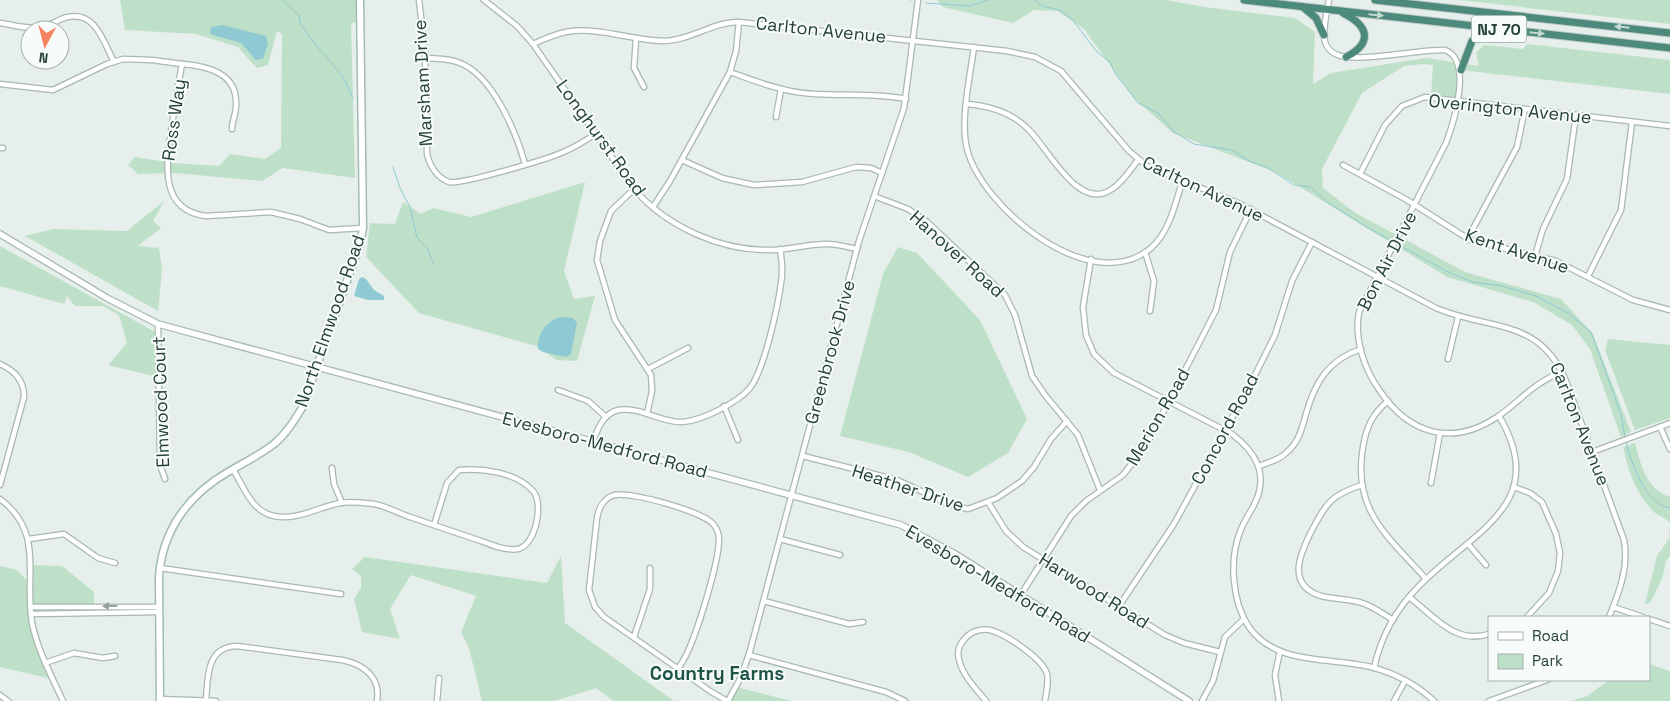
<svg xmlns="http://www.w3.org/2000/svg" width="1670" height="701" font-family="'Space Grotesk',sans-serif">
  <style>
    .green { fill: #bfe0c8 }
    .water { fill: #8ec9d4 }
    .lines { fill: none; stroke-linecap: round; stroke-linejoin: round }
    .stream { stroke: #8ec9d4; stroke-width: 1 }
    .minor-casing { stroke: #a8b8b2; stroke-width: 7 }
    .tertiary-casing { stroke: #a8b8b2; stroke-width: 8 }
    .secondary-casing { stroke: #a4bbb3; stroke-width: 9 }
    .trunk-casing { stroke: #c2cac8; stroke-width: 9 }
    .minor { stroke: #fff; stroke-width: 4.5 }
    .tertiary { stroke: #fff; stroke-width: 5.5 }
    .secondary { stroke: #fff; stroke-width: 6 }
    .trunk { stroke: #4c8a7c; stroke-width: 7 }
    .oneway { fill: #c4d9d4 }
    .oneway2 { fill: #92a09c }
    .labels { text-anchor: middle; stroke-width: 4; stroke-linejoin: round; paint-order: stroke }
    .shield { fill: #f7fbf9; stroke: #637a73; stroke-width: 1 }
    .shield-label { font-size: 16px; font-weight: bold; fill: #24423a }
    .street-label { font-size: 18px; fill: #24423a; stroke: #f7fbf9 }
    .neighbourhood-label { font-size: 19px; font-weight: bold; fill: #1f5548; stroke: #f7fbf9 }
  </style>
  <rect width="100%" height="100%" fill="#e6efeb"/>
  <g class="green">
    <path d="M120 0H359V22L351 23 355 178 283 168 262 181 175 173 138 174 128 165 135 157 173 163 219 166 230 154 265 159 281 148 282 34 277 31 268 65 257 68 238 47 196 34 125 30Z"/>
    <path d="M937 0H1166L1204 7 1295 18 1315 32 1313 84 1331 73 1426 58 1479 66 1476 53 1484 45 1523 49 1527 44 1670 60V94L1460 70 1456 100 1431 97 1433 65 1424 64 1404 66 1362 93 1322 169 1323 188 1354 212 1465 272 1561 299 1593 334 1631 432 1621 437 1590 349 1572 325 1533 302 1447 277 1277 173 1173 133 1133 97 1084 29 1058 11 1034 10 1013 23 943 7Z"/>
    <path d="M1459 0H1670V24Z"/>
    <path d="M585 182 564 271 574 299 595 296 577 361 557 360 536 346 419 313 366 257 370 223 395 224 403 202 421 214 433 208 471 217Z"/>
    <path d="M164 201 153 221 161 228 138 246 159 248 162 270 158 311 25 236 53 229 127 231Z"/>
    <path d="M0 246 157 333V377L108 365 127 343 119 315 103 306H75L67 296 64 304 0 286Z"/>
    <path d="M898 247 917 253 980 320 1027 419 1008 453 968 477 909 452 840 436 883 274Z"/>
    <path d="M1608 339 1670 345V418L1635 430 1605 350Z"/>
    <path d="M1635 443C1641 465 1646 489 1670 497V556L1666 561 1662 579 1650 603 1645 604 1657 556 1669 539 1670 523C1665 517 1659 516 1654 512 1636 495 1628 470 1623 447Z"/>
    <path d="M561 556 565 623 674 701H613L596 688 555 701H482L469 648 461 632 476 596 411 575 390 609 400 639 362 632 354 599 361 588V576L352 569 365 557 547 583Z"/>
    <path d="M30 565 62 566 94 592V610H31L52 679 0 667V566L17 570 29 583Z"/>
    <path d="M1649 664 1670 671V701H1571L1587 696 1609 680H1649Z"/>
    <path d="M736 687 792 701H726Z"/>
  </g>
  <g class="water">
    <path d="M222 25 266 36 268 44 263 59 256 60 241 43 210 34 211 27Z"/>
    <path d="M362 277 366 279 374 290 384 296V300H368L354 296 359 279Z"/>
    <path d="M562 317 573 318 577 323 571 354 566 357 543 352 538 349C536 334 548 319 562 317Z"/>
  </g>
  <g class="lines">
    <g class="stream">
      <path d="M282 0 299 15 300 23 311 39 343 77 353 98"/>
      <path d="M910 0H911"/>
      <path d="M1035 0 1042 6 1059 10 1072 19 1097 52 1110 62 1115 73 1138 103 1158 113 1173 131 1194 144 1232 150 1249 161 1267 167 1294 185 1311 187 1327 202 1368 228 1450 273 1473 282 1502 286 1536 296 1568 313 1591 332 1621 414 1625 438"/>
      <path d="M926 3 969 6 988 0"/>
      <path d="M393 167 400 188 410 207 417 238 427 248 434 265"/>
      <path d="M1626 442C1631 462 1646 506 1670 508"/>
    </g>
    <g class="minor-casing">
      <g id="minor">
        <path d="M419 0 425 51 427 153C429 165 437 178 449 182 461 185 547 159 561 153 573 148 584 142 595 134"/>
        <path d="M484 0 517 26 533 44 634 189C667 227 722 252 774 250 791 249 809 244 827 244 837 244 847 247 857 249"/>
        <path d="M1329 0C1327 13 1322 29 1325 42 1327 48 1332 53 1338 55 1356 63 1420 49 1445 50 1473 60 1454 122 1446 143L1359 312C1354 339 1364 369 1380 391 1409 434 1452 447 1497 417 1511 408 1522 396 1536 386 1544 380 1553 376 1562 371"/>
        <path d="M0 23C14 25 29 30 43 27 52 25 60 18 68 17 96 11 104 43 114 62"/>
        <path d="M636 38 634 68 644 87"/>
        <path d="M533 44C544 39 555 34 566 32 599 26 632 41 665 41 691 40 713 22 739 22L1007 51 1035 57 1061 71 1129 151 1147 166 1238 203 1436 308C1490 331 1539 317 1566 381L1624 540C1629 567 1619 593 1609 617"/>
        <path d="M974 47C970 77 960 120 967 149 982 208 1090 297 1150 249 1169 233 1175 205 1182 182"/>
        <path d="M426 58C437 59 449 58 460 63 493 76 516 132 525 164"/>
        <path d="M730 72C758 82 785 93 815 94 846 96 875 93 906 99"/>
        <path d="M0 84 53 90 107 64 123 59 152 60 182 64"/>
        <path d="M967 104C989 106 1011 112 1027 128 1048 147 1078 213 1112 189 1123 182 1130 170 1138 160"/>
        <path d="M776 117 781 89"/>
        <path d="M232 129C232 121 236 114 236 106 238 73 208 66 182 64 178 85 175 105 172 125 167 160 157 210 206 216L271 212 300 219 329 230 363 228"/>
        <path d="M0 148H3"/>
        <path d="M682 160 722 178 754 185 802 182 856 167 871 168 882 173"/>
        <path d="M1343 165 1407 200 1470 240 1556 261 1633 300 1670 310"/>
        <path d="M1360 174 1385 125 1402 106 1425 97 1670 126"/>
        <path d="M634 189 611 211 600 241 597 260 615 320 651 375 652 391 647 414"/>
        <path d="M874 196 908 209 926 221 1005 295 1015 315 1032 376 1045 395 1078 435 1100 490"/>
        <path d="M653 207 670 181 730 72 736 51 739 22"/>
        <path d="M1468 238 1517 147 1525 109"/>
        <path d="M1145 252 1154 281 1150 311"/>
        <path d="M1535 256 1543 229 1567 179 1576 115"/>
        <path d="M1091 259 1083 307 1086 335 1094 354 1114 373 1232 434C1257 453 1269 475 1254 505 1249 514 1243 523 1240 532 1229 560 1232 602 1249 627 1276 666 1331 657 1371 667 1394 673 1417 685 1434 701"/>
        <path d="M1588 276 1621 210 1632 122"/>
        <path d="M158 324 160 465 165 479"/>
        <path d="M1448 359 1458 317"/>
        <path d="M0 364C15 371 24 380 24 397L0 485"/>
        <path d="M648 369 688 348"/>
        <path d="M558 390 588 401 606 417"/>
        <path d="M1388 401C1372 414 1366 428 1363 447 1352 511 1388 536 1426 579"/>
        <path d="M724 406 738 440"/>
        <path d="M1660 427 1670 449"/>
        <path d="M593 441C598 428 603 414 618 410 640 406 661 423 682 422 701 421 737 403 749 389 764 372 778 306 781 283 783 272 782 260 780 249"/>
        <path d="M1592 452 1670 423"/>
        <path d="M803 456 897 480 949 504 968 509 997 498 1022 481 1034 467 1051 439 1067 421"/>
        <path d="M1259 466C1269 462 1280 460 1287 452 1299 442 1302 428 1306 414 1315 382 1328 360 1361 349"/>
        <path d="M332 468 334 484 342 503"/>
        <path d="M233 469C243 486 252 512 274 516 296 521 319 507 340 503 350 501 364 503 374 504 386 506 398 513 410 517 433 525 457 533 481 541 492 545 506 551 518 549 536 545 544 503 533 491 516 472 482 468 459 470L447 483 434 525"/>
        <path d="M1431 483 1440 433"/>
        <path d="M1362 485C1330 495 1326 504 1311 532 1300 554 1286 585 1321 596 1333 599 1346 599 1359 602 1371 605 1382 613 1393 620"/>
        <path d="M1514 487 1530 493 1542 502 1556 534 1560 553 1558 571 1549 593 1527 617"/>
        <path d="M0 499C45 532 24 576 32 623 38 651 51 675 63 701"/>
        <path d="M988 502 1006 531 1023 547 1165 635 1184 643 1220 652"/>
        <path d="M29 539 64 534 98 558 115 563"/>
        <path d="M780 539 840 555"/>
        <path d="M1468 544 1486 565"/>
        <path d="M160 568 341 594"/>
        <path d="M1020 596 1071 516 1086 501 1123 475 1147 444 1216 310 1230 252 1251 209"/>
        <path d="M1409 597C1434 616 1455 645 1489 634"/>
        <path d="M764 601 849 624 863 622"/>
        <path d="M1119 606 1174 524 1251 383 1275 335 1292 281 1312 242"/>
        <path d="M31 607H159"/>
        <path d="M1613 607 1643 617"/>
        <path d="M31 614 159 612"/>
        <path d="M1649 619 1670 626"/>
        <path d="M634 637 650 589V568"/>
        <path d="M749 655 886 692 905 701"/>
        <path d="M45 663 74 653 103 658 115 656"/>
        <path d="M678 668C693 652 719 562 719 539 719 534 717 529 714 525 705 512 630 491 614 495 603 499 599 507 597 518L589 590 595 607 604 617 710 691 727 701"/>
        <path d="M1374 668C1381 636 1396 609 1419 586 1471 532 1552 505 1499 416"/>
        <path d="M0 695 8 701"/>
        <path d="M160 699 216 701"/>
        <path d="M206 700C208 677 206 647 237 646L342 660C363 664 381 677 377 701"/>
        <path d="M437 701 439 678"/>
        <path d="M728 701 741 677 750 651 859 241 904 108 918 0"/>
        <path d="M986 701C977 690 964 677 960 663 957 655 958 647 963 641 969 632 980 628 990 630 1006 634 1043 659 1047 674 1049 683 1046 693 1045 701"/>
        <path d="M1202 701 1213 681 1225 637 1244 619"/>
        <path d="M1279 701 1275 675 1280 651"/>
        <path d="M1394 701 1405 681"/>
        <path d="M1489 701 1547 680"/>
      </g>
    </g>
    <g class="tertiary-casing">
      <path id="tertiary" d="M0 234 107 298 158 324 901 525 955 554 1189 701"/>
    </g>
    <g class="secondary-casing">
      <path id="secondary" d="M160 701 159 577C162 531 188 495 228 472 243 463 260 455 274 444 286 434 294 421 302 408L360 244 363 228 360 0"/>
    </g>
    <g class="trunk-casing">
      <g id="trunk">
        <path d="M1244 0 1670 48"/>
        <path d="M1375 0 1670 33"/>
        <path d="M1303 7 1316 18 1324 35"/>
        <path d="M1343 13C1369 26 1373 43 1346 57"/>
        <path d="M1461 70 1472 41 1492 28"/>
      </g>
    </g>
    <use href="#minor" class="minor"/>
    <use href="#tertiary" class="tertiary"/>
    <use href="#secondary" class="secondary"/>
    <use href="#trunk" class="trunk"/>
  </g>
  <defs><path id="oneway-solid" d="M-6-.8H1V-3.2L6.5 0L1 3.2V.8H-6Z" transform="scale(1.25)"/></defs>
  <g class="oneway">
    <use href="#oneway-solid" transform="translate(1376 15) rotate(6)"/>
    <use href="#oneway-solid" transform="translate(1622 27) rotate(-174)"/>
    <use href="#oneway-solid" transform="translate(1537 33) rotate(6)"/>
  </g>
  <use class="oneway2" href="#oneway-solid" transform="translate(110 606) rotate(179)"/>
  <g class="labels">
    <rect class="shield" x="1471.5" y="15.5" width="55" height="27" rx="4"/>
    <g class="shield-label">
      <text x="1499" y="35">NJ 70</text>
    </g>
    <g class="street-label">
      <text transform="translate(821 30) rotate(6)" y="6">Carlton Avenue</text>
      <text transform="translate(423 83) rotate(-93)" y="6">Marsham Drive</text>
      <text transform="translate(1510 109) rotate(6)" y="6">Overington Avenue</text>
      <text transform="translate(174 120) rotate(-82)" y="6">Ross Way</text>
      <text transform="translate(601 138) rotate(54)" y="6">Longhurst Road</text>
      <text transform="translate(1203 189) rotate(25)" y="6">Carlton Avenue</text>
      <text transform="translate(1517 251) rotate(18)" y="6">Kent Avenue</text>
      <text transform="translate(957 254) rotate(42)" y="6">Hanover Road</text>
      <text transform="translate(1387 261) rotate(-63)" y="6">Bon Air Drive</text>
      <text transform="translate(330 321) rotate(-71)" y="6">North Elmwood Road</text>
      <text transform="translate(830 352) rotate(-75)" y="6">Greenbrook Drive</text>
      <text transform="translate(161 402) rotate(-92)" y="6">Elmwood Court</text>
      <text transform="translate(1158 417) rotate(-60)" y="6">Merion Road</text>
      <text transform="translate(1580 424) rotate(68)" y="6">Carlton Avenue</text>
      <text transform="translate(1225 429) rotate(-62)" y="6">Concord Road</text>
      <text transform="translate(605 445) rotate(15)" y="6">Evesboro-Medford Road</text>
      <text transform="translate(908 488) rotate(18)" y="6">Heather Drive</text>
      <text transform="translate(998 584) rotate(31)" y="6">Evesboro-Medford Road</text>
      <text transform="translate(1094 591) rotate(32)" y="6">Harwood Road</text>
    </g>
    <g class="neighbourhood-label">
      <text x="717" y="680">Country Farms</text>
    </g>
  </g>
  <rect x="1488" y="616" width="162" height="65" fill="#f7fbf9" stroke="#a3b1ad"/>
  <rect x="1498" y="632" width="25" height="8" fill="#ffffff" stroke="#a3b1ad"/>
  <text x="1532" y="641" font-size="15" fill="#24423a">Road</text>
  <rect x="1498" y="654" width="25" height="15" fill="#bfe0c8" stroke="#a3b1ad"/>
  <text x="1532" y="666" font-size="15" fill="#24423a">Park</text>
  <g transform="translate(45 45) rotate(187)"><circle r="24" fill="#f7fbf9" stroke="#a3b1ad"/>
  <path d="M0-4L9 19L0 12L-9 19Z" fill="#f4845f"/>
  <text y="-8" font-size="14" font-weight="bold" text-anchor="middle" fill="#24423a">N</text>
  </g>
</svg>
